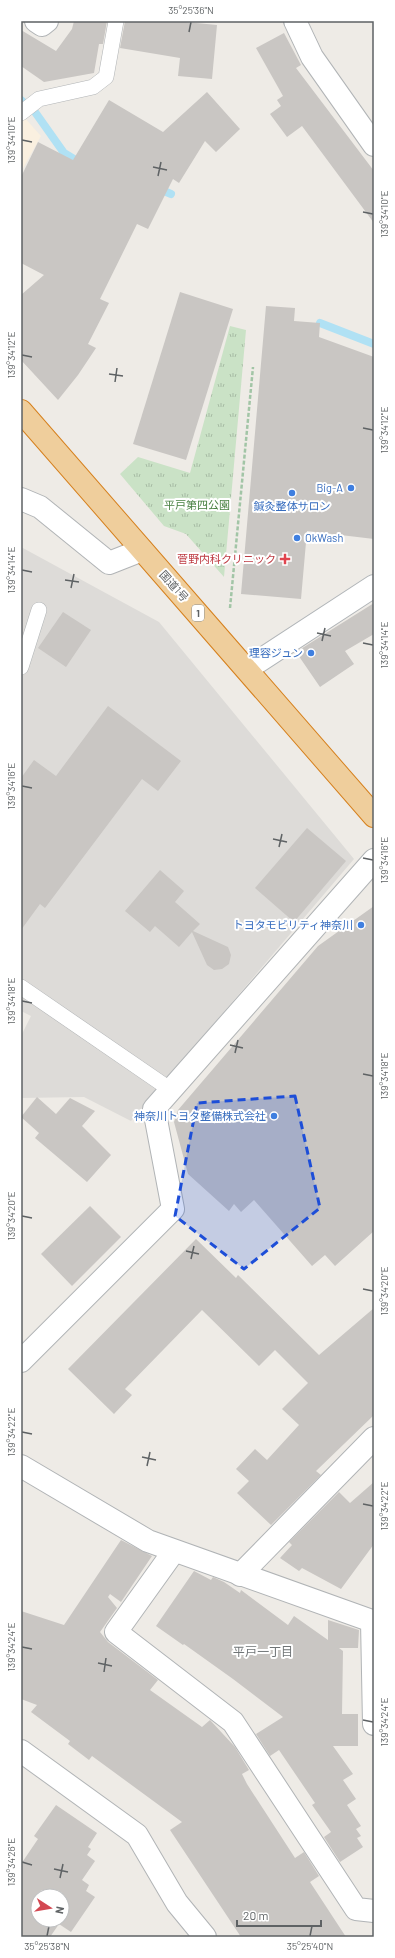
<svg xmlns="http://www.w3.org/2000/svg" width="395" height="1958" font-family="Barlow,'Noto Sans JP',sans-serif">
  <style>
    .commercial { fill: #faf0e0 }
    .industrial { fill: #dddbd8 }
    .park { fill: url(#park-tufts) }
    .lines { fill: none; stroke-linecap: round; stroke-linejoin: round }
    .stream { stroke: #b0e1f4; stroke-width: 8 }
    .building { fill: #c9c6c3; fill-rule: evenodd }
    .lane-casing { stroke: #b1b4b6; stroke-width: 16 }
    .street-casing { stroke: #b1b4b6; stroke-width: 24 }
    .secondary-casing { stroke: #b2b6b9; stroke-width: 24 }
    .highway-casing { stroke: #d6811e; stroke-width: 24 }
    .path { stroke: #a2c5a6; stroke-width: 2.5; stroke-dasharray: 4 2; stroke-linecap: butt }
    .lane { stroke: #fff; stroke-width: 15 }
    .street { stroke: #fff; stroke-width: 22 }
    .secondary { stroke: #fff; stroke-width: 22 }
    .highway { stroke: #efce9c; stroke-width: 22 }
    .marked { fill: #1d4ed8; fill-opacity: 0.2; stroke: #1d4ed8; stroke-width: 3; stroke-dasharray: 8 5; stroke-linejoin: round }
    .ticks { fill: none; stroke: #5e6264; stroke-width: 1.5 }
    .shop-dot { fill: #3f7fe0; stroke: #fff; stroke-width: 1.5 }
    .health-dot { fill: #e0444e; stroke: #fff; stroke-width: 1.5 }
    .labels { text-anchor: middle; stroke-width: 4; stroke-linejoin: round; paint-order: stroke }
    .shield { fill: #fff; stroke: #8e9192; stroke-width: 1 }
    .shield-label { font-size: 10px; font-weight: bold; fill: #5e6264 }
    .shop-label { font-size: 11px; fill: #366cbe; stroke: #fff; text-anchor: end }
    .park-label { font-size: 11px; fill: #488041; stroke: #fff }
    .health-label { font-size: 11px; fill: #be3a42; stroke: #fff; text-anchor: end }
    .street-label { font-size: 11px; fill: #5e6264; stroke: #fff }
    .neighbourhood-label { font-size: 12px; fill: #6f7476; stroke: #fff }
    .neatline { fill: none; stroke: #5e6264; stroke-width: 1.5 }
    .ticks-label { font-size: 10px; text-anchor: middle; fill: #5e6264 }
  </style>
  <defs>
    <pattern id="park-tufts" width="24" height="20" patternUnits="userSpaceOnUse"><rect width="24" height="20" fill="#cae2c6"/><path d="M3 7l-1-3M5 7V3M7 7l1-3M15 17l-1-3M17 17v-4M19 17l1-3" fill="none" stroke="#a7bba4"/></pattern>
  </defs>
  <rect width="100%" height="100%" fill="#eeebe6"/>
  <path class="commercial" d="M24 117 41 136 21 172V119Z"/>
  <path class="industrial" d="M21 547 159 622 354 859 131 1121 84 1097 21 1098V1036L31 1016 21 1011Z"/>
  <path class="park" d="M230 326 246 330 224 577 186 534 164 526 120 474 138 457 190 473Z"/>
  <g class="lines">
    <g class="stream">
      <path d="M21 100 35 112 64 153 82 164"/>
      <path d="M157 188 171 194"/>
      <path d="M320 323 374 344"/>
    </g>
  </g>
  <g class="building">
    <path d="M74 21H107L103 44H99L94 73 44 82 21 66V30L56 51 72 29Z"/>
    <path d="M125 21H175L217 25 212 79 178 76 180 58 120 48Z"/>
    <path d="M284 33 301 65 296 68 374 171V223L302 126 287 137 270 114 281 106 277 100 283 96 256 48Z"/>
    <path d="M207 92 240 129 216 152 205 141 179 183 173 179 148 229 137 224 100 299 109 303 88 344 96 348 78 375 58 400 21 360V295L44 275 21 263V177L38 142 73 160 109 100 163 132Z"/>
    <path d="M180 292 233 309 186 460 133 444Z"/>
    <path d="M266 306 295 308 294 321 320 323 319 337 374 357V539L307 531 301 599 241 594Z"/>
    <path d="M374 603V634L345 651 354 664 320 687 296 652Z"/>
    <path d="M63 612 91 630 66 667 38 648Z"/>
    <path d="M108 706 181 761 158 791 142 779 45 908 40 904 21 930V778L34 760 56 776Z"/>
    <path d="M307 828 346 861 294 922 255 888Z"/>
    <path d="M160 870 184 891 175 902 200 924 193 931 228 947 231 955 229 964 222 969 214 970 207 965 192 932 179 947 155 926 150 932 125 911Z"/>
    <path d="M374 906V1231L335 1266 325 1255 312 1266 254 1200 241 1212 234 1204 229 1211 188 1174 174 1122 178 1110 318 946Z"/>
    <path d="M37 1097 56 1114 70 1098 95 1111 82 1126 111 1155 87 1182 35 1138 39 1133 21 1117Z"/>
    <path d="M90 1206 121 1237 72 1286 41 1254Z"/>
    <path d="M196 1239 236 1278 238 1275 319 1355 374 1308V1415L316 1471 321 1475 271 1525 237 1493 249 1481 236 1469 255 1449 267 1460 299 1425 282 1409 308 1383 275 1350 259 1366 202 1310 125 1389 132 1395 114 1414 68 1369Z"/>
    <path d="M374 1482V1544L341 1589 302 1568 299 1571 280 1558 292 1545 289 1542 339 1492 350 1503Z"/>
    <path d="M121 1540 152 1556 121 1602 110 1594 108 1597 117 1608 100 1632 108 1642 158 1680 150 1690 202 1727 210 1720 235 1747 249 1770 242 1774 247 1784 295 1858 304 1852 319 1876 310 1882 346 1937H241L170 1830 182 1822 92 1756 89 1760 68 1744 70 1741 31 1712 37 1705 21 1699V1611L64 1625Z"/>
    <path d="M194 1571 211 1580 213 1577 224 1582 240 1593 241 1590 288 1625 294 1616 328 1640V1620L359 1630 358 1648H339L343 1651 342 1714H358V1746H333L353 1774 343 1780 356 1799 347 1805 361 1826 356 1829 361 1836 357 1838 363 1847 340 1862 324 1837 331 1832 312 1805 315 1803 279 1750 270 1756 256 1734 283 1717 233 1679 184 1644 183 1645 156 1626Z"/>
    <path d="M56 1805 97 1833 88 1847 91 1849 87 1855 95 1861 82 1880 89 1885 86 1891 95 1897 71 1932 59 1924 50 1937H21V1864L38 1839 34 1836ZM38 1896H62V1920H38Z"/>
  </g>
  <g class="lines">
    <g class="lane-casing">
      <g id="lane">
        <path d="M21 113 39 99 93 87 106 77 116 21"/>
        <path d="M21 667 39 610"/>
        <path d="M21 987 171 1090"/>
      </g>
    </g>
    <g class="street-casing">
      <g id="street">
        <path d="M36 21 42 25 47 21"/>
        <path d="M295 21 312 57 374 145"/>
        <path d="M21 499 40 507 109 563 142 550"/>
        <path d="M21 1361 173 1209 154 1109 374 860"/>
        <path d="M21 1466 148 1541 372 1621 374 1724"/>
        <path d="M174 1551 116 1632 233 1722 356 1909 374 1911"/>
        <path d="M240 1575 374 1438"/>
        <path d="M21 1751 137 1835 177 1903 205 1937"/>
      </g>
    </g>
    <g class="secondary-casing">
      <path id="secondary" d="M247 669 374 586"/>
    </g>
    <g class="highway-casing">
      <path id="highway" d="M21 411 374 816"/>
    </g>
    <path class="path" d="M230 608 253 367"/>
    <use href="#lane" class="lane"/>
    <use href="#street" class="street"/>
    <use href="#secondary" class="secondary"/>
    <use href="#highway" class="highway"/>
  </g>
  <path class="marked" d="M295 1096 320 1208 244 1269 175 1216 197 1103Z"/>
  <path class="ticks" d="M189 32 191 22M22 140 32 142M153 167 167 170M158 176 161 162M363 212 373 214M22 355 32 357M109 374 123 376M115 382 117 368M363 428 373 430M22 570 32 572M65 580 79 582M71 588 74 574M317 633 331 636M322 641 325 628M363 643 373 645M22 786 32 788M273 839 287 842M279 847 282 834M363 858 373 860M22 1001 32 1003M230 1045 243 1048M235 1053 238 1040M363 1074 373 1076M22 1216 32 1218M186 1251 199 1254M191 1259 194 1246M363 1289 373 1291M22 1432 32 1434M142 1457 156 1460M147 1466 150 1452M363 1504 373 1506M22 1647 32 1649M98 1663 112 1666M104 1672 106 1658M363 1720 373 1722M22 1862 32 1865M54 1869 68 1872M60 1878 63 1864M47 1936 49 1926M310 1936 312 1926"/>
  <g class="shop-dot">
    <circle cx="351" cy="488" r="4"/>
    <circle cx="292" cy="493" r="4"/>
    <circle cx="297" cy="538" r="4"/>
    <circle cx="311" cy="653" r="4"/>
    <circle cx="361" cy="925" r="4"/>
    <circle cx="274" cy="1116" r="4"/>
  </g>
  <path class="health-dot" d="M283 553h4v4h4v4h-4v4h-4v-4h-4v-4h4z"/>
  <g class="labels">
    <rect class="shield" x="192" y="605" width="12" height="16" rx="3"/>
    <g class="shield-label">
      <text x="198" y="617">1</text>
    </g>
    <g class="shop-label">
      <text x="343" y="492">Big-A</text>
      <text x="292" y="510" text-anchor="middle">鍼灸整体サロン</text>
      <text x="305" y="542" text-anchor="start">OkWash</text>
      <text x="303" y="657">理容ジュン</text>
      <text x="353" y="929">トヨタモビリティ神奈川</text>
      <text x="266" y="1120">神奈川トヨタ整備株式会社</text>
    </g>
    <g class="park-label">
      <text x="197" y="509">平戸第四公園</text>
    </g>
    <g class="health-label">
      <text x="276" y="563">菅野内科クリニック</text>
    </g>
    <g class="street-label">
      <text transform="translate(174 586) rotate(48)" y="4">国道1号</text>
    </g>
    <g class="neighbourhood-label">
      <text x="263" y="1656">平戸一丁目</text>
    </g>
  </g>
  <rect width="395" height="1958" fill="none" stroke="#ffffff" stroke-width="44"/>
  <g transform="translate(50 1908) rotate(102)"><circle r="19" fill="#ffffff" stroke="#bfc0c1"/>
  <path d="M0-3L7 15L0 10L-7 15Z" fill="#d34852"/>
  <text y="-6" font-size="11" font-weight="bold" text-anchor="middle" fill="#5e6264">N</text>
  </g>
  <path d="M237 1920v6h84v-6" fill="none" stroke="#5e6264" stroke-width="2"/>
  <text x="243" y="1920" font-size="12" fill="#5e6264" stroke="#ffffff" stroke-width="3" paint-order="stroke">20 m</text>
  <rect x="22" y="22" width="351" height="1914" class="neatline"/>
  <g class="ticks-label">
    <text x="191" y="14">35°25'36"N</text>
    <text transform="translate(11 140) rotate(-90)" y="4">139°34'10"E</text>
    <text transform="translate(384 214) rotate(-90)" y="4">139°34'10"E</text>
    <text transform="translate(11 355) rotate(-90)" y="4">139°34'12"E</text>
    <text transform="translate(384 430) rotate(-90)" y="4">139°34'12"E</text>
    <text transform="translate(11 570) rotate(-90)" y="4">139°34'14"E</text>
    <text transform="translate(384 645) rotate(-90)" y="4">139°34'14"E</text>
    <text transform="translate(11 786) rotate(-90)" y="4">139°34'16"E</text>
    <text transform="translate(384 860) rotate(-90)" y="4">139°34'16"E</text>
    <text transform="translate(11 1001) rotate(-90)" y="4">139°34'18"E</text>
    <text transform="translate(384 1076) rotate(-90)" y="4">139°34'18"E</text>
    <text transform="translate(11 1216) rotate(-90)" y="4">139°34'20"E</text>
    <text transform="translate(384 1291) rotate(-90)" y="4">139°34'20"E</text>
    <text transform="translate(11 1432) rotate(-90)" y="4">139°34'22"E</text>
    <text transform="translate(384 1506) rotate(-90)" y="4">139°34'22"E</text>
    <text transform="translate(11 1647) rotate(-90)" y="4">139°34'24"E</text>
    <text transform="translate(384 1722) rotate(-90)" y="4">139°34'24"E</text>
    <text transform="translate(11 1862) rotate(-90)" y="4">139°34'26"E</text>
    <text x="47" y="1950">35°25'38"N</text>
    <text x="310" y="1950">35°25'40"N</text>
  </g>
</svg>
